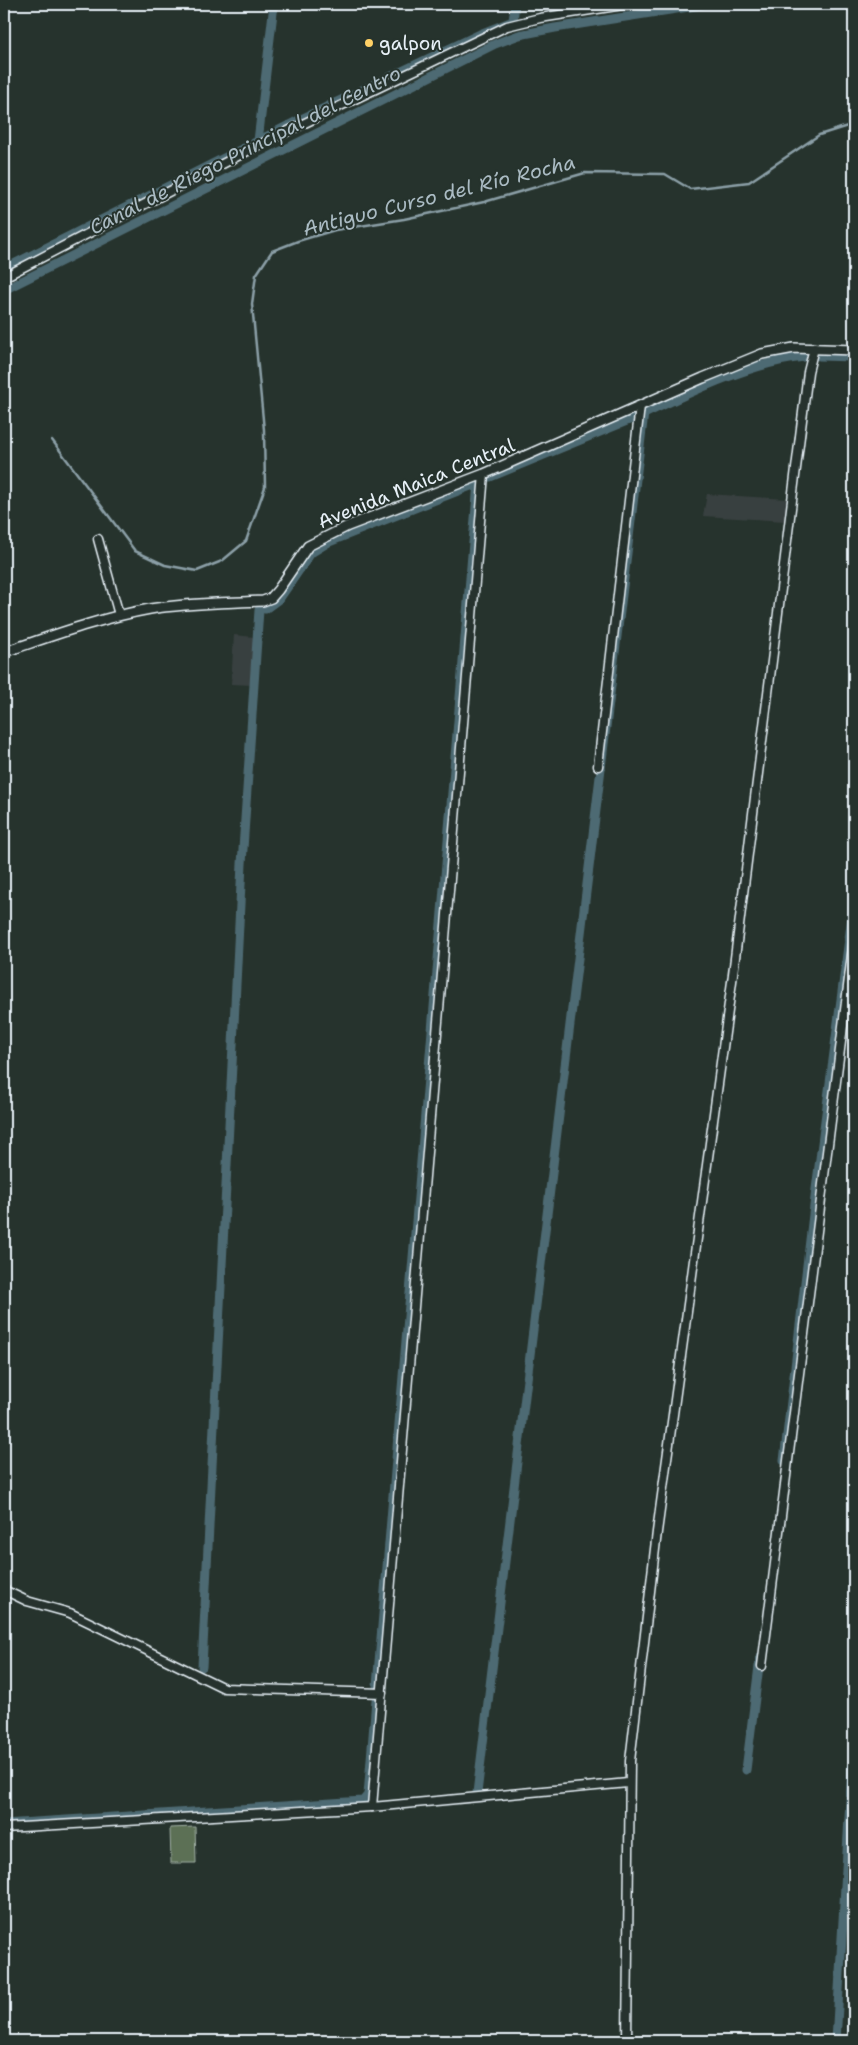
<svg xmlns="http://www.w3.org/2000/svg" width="858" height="2045" font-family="'Shantell Sans',sans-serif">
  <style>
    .built { fill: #394040 }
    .green { fill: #5b7054; stroke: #a2b0a6 }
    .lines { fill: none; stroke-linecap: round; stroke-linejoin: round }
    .stream { stroke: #8ca0a8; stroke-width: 2.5 }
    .canal { stroke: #4e6a73; stroke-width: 9 }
    .minor-casing { stroke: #e8f1f8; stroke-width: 11 }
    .tertiary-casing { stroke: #e8f1f8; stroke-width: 12 }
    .minor { stroke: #26332d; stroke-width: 8 }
    .tertiary { stroke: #26332d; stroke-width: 9 }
    .poi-dot { fill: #ffd166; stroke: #26332d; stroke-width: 2 }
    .labels { text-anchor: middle; stroke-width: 4; stroke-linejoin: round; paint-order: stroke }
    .poi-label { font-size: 19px; fill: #e8f1f8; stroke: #26332d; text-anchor: start }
    .street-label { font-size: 19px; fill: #e8f1f8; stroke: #26332d }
    .water-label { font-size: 20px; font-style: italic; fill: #aabbc3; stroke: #26332d }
  </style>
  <rect width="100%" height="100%" fill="#26332d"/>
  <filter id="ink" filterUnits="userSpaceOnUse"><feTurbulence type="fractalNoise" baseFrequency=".02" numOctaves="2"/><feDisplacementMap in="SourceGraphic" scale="10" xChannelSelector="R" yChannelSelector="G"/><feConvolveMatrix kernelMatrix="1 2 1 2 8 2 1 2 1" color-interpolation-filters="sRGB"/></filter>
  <g filter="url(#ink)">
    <g class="built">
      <path d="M707 494 787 499 785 521 703 516Z"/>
      <path d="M234 635 254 637 253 685 231 684Z"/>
    </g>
    <path class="green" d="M195 1827 196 1863H171L170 1828Z"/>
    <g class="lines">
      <path class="stream" d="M52 440 135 551 165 565 197 571 222 561 246 541 265 487 264 430 252 304 256 275 272 251 298 241 335 230 404 219 484 202 585 173 665 174 690 189 749 182 819 135 854 124"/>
      <g class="canal">
        <path d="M566 11 601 4"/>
        <path d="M258 141 274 4"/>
        <path d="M4 269 301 119 480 34 513 21 515 4"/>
        <path d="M4 290 495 44 519 35 555 28 708 4"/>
        <path d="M819 356 854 357"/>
        <path d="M644 414C691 392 752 362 804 357"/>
        <path d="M490 477 634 418"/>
        <path d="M265 609 280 598 311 553 329 542 478 483 377 1686"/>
        <path d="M784 1461 816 1189 854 901"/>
        <path d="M202 1667 242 864 259 610"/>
        <path d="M746 1770 760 1658"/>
        <path d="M477 1793 644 413"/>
        <path d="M4 1824 363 1801 368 1795 376 1700"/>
        <path d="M836 2041 852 1766H854"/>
      </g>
      <g class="minor-casing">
        <g id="minor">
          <path d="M4 277 259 145 507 26 540 18 629 4"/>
          <path d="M98 539 119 615"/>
          <path d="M598 766 640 406"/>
          <path d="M4 1590 27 1601 70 1613 224 1688 382 1693"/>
          <path d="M762 1666 854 939"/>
          <path d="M372 1807 484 474"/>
          <path d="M4 1828 372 1807 628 1783"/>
          <path d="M627 2041 630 1761 657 1532 733 974 808 372 814 348"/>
        </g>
      </g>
      <g class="tertiary-casing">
        <path id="tertiary" d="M4 652C52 636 100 618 150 609 187 603 226 603 263 601L271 598 278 590 308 546 348 526 484 474 703 378 762 354 794 348 854 350"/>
      </g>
      <use href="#minor" class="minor"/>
      <use href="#tertiary" class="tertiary"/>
    </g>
  </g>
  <circle class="poi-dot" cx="369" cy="43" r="5"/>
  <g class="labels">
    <g class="poi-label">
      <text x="379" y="50">galpon</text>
    </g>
    <g class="street-label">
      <text transform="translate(416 483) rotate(-22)" y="7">Avenida Maica Central</text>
    </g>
    <g class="water-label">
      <text transform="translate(245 150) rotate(-27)" y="7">Canal de Riego Principal del Centro</text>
      <text transform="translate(439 195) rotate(-14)" y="7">Antiguo Curso del Río Rocha</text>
    </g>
  </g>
  <rect width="858" height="2045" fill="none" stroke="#26332d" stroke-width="20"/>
  <rect x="10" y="10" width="838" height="2025" fill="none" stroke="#e8f1f8" stroke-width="2" filter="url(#ink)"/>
</svg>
